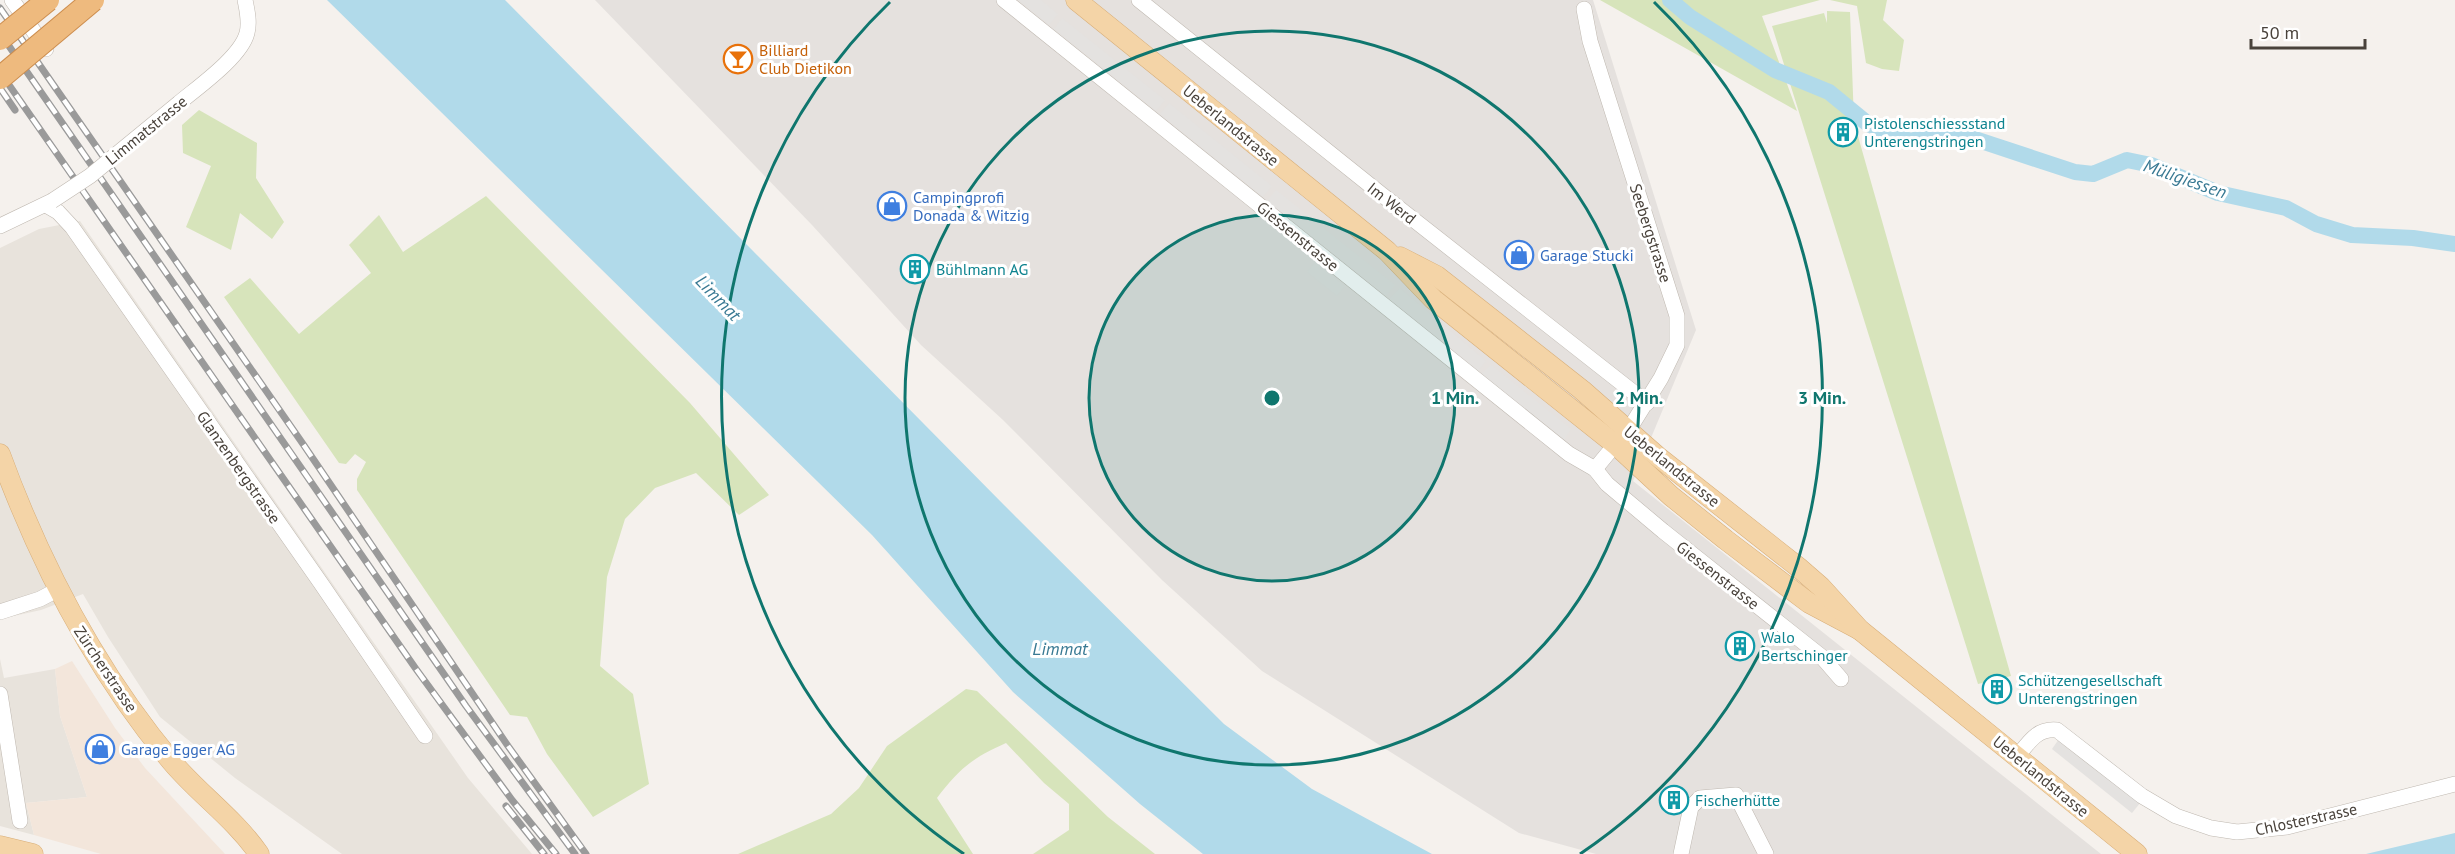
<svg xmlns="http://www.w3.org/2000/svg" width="2455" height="854" font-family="'PT Sans',sans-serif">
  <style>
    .residential { fill: #e8e3dc }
    .commercial { fill: #f3e6db }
    .industrial { fill: #e5e1de }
    .green { fill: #d7e4bb }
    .parking { fill: #e4e2e0 }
    .water { fill: #b1daea }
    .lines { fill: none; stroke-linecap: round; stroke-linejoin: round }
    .canal { stroke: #b1daea; stroke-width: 16 }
    .minor-casing { stroke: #bfb8b0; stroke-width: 16 }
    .major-casing { stroke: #d8ae78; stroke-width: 21 }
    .minor { stroke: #fff; stroke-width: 15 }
    .major { stroke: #f4d4a7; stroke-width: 20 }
    .rail-casing { stroke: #9a9a9a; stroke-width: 7 }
    .rail { stroke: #fff; stroke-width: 4.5; stroke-dasharray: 14; stroke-linecap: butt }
    .minor-bridge-casing { stroke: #bfb8b0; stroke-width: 16; stroke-linecap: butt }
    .highway-bridge-casing { stroke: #cd8e4f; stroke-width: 24; stroke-linecap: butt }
    .minor-bridge { stroke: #fff; stroke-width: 15 }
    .highway-bridge { stroke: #eeba7e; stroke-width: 22 }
    .ring { fill: none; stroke: #0f766e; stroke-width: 3 }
    .labels { text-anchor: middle; stroke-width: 6; stroke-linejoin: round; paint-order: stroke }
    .food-label { font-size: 16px; fill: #c56008; stroke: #fff; text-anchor: start }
    .culture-label { font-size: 16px; fill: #0d838f; stroke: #fff; text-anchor: start }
    .street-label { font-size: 16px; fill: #49423b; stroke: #fff }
    .shop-label { font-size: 16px; fill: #366cbe; stroke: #fff; text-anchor: start }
    .water-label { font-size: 18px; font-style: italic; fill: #387993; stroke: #fff }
    .centre { fill: #0f766e; stroke: #fff; stroke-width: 3 }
    .ring-label { font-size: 18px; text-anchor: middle; font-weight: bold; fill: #0f766e; stroke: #fff; stroke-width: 6; stroke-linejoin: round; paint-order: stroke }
  </style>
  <rect width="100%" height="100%" fill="#f5f1ed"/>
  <g class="residential">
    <path d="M80 221 468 778 532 854H342L235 778 160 717 108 637 83 594 41 610 0 619V248L39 229Z"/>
    <path d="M0 659 4 678 55 669 60 716 87 797 26 803 34 835 0 826Z"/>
  </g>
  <path class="commercial" d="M72 661 115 728 145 768 225 854H101L34 835 26 803 87 797 60 716 55 669Z"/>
  <path class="industrial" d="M595 0H1593L1696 330 1633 481 2101 854H1596L1519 833 1262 671 1162 580 1003 420 921 345 812 225Z"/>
  <g class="green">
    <path d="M1600 0H1820L1762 16 1797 111Z"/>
    <path d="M1830 0H1887L1883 20 1904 40 1899 71 1882 69 1866 63 1857 6Z"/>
    <path d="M1827 11 1850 12 1854 122 2011 676 1978 684 1772 26 1824 13 1827 23Z"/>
    <path d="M199 110 257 143 256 178 284 222 272 239 240 213 231 250 186 227 211 166 183 153 182 125Z"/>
    <path d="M486 196 690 403 769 495 739 515 696 473 655 488 625 519 607 577 600 666 633 694 649 784 593 817 547 754 527 717 510 715 357 490V479L366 462 355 454 346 464 339 463 224 297 250 278 299 334 371 273 349 245 379 215 403 252Z"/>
    <path d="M966 689 977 691 1108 817 1155 854H1033L1069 830V804L1044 783 1006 743C972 758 959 769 937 798L973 854H738L831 814 859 788 887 746Z"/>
  </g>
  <g class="parking">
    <path d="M1018 0H1041L1058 14 1049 25Z"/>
    <path d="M1062 18 1165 100 1156 111 1054 29Z"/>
    <path d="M1169 103 1272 186 1263 197 1160 114Z"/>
    <path d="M1276 190 1395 285 1386 296 1267 201Z"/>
    <path d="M1315 262 1345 286 1337 296 1307 272Z"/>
    <path d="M1400 288 1486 361 1479 370V373L1388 300Z"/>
    <path d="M1491 365 1571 429 1564 440 1481 374Z"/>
    <path d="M2059 739 2140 803 2132 813 2052 749Z"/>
  </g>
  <g class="water">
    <path d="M327 0H505L1004 505 1224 724 1312 789 1432 854H1203L1140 804 1013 692 872 535Z"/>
    <path d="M2455 833V854H2366Z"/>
  </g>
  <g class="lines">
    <path class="canal" d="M1670 0 1690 17 1775 70 1829 92 1868 124 1910 141 1942 133 1969 137 2075 172 2093 174 2127 160 2151 165 2218 193 2286 208 2316 224 2352 235 2413 238 2455 244"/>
    <g class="minor-casing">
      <g id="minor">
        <path d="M12 0 46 49"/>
        <path d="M1004 0 1569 454 1595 469 1633 423 1661 378 1677 345V316L1590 41 1584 9"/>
        <path d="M1139 0 1381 194 1647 403"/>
        <path d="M179 103C198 87 241 57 247 33 250 22 247 10 245 0"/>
        <path d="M46 205 58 212 72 227 320 582 425 736"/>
        <path d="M0 226 52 201"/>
        <path d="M1595 469 1607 484 1663 531 1822 657 1841 679"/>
        <path d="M0 612 40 599 57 590"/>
        <path d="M0 694 20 821"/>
        <path d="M2017 757C2029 742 2037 728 2057 730L2142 796 2176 816 2211 828 2237 832 2287 827 2455 784"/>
        <path d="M1681 854 1691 807 1700 798 1736 795 1766 854"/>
      </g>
    </g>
    <g class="major-casing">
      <g id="major">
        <path d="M1076 0 1387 251 1433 299 1616 445 1671 496 1726 540 1809 603 1860 630"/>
        <path d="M1400 257 1437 276 1582 390 1657 456 1798 567 1821 587 1860 630 2137 854"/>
        <path d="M0 454C41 566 95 670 172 762 199 794 235 819 259 854"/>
        <path d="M0 846 33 854"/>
      </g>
    </g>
    <use href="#minor" class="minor"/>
    <use href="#major" class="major"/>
    <g class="rail-casing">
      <g id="rail">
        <path d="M0 8 303 444 508 746 586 854"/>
        <path d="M0 33 466 706 575 854"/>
        <path d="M0 72 416 669 512 800 556 854"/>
        <path d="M0 88 15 110"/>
        <path d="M506 806 544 854"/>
      </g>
    </g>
    <use href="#rail" class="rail"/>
    <g class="minor-bridge-casing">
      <path id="minor-bridge" d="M52 201 90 176 179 103"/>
    </g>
    <g class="highway-bridge-casing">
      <g id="highway-bridge">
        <path d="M0 39 48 0"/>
        <path d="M0 78 93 0"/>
      </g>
    </g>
    <use href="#minor-bridge" class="minor-bridge"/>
    <use href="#highway-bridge" class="highway-bridge"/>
  </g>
  <circle cx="1272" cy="398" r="183" fill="#0f766e" fill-opacity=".12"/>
  <g class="ring">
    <circle cx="1272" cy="398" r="183"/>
    <circle cx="1272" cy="398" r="367"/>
    <path d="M964 854A550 550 0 0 1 890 2M1654 2A550 550 0 0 1 1580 854"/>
  </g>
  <defs>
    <g id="bar-ring" transform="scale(1.5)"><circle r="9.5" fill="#fff" stroke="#e8710a" stroke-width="1.5"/><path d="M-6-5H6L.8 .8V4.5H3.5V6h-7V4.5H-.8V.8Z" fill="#e8710a"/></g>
    <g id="building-ring" transform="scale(1.5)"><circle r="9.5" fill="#fff" stroke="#0f9aa8" stroke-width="1.5"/><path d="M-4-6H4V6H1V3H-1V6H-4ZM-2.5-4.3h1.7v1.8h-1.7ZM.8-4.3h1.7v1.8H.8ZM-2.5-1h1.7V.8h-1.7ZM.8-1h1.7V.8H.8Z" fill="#0f9aa8"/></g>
    <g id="shop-ring" transform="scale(1.5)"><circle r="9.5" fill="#fff" stroke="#3f7fe0" stroke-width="1.5"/><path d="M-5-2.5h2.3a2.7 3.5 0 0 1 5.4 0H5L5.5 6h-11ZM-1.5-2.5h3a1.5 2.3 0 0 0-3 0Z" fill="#3f7fe0"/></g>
  </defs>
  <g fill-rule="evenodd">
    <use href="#bar-ring" x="738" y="59"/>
    <use href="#building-ring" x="1843" y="132"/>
    <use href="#shop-ring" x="892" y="206"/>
    <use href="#shop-ring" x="1519" y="255"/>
    <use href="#building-ring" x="915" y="269"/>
    <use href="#building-ring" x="1740" y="646"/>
    <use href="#building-ring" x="1997" y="689"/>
    <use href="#shop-ring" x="100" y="749"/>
    <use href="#building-ring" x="1674" y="800"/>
  </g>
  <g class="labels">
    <g class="food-label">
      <text x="759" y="56">Billiard<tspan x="759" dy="18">Club Dietikon</tspan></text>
    </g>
    <g class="culture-label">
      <text x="1864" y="129">Pistolenschiessstand<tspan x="1864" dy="18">Unterengstringen</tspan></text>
      <text x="936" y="275">Bühlmann AG</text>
      <text x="1761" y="643">Walo<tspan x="1761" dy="18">Bertschinger</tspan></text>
      <text x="2018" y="686">Schützengesellschaft<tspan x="2018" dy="18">Unterengstringen</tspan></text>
      <text x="1695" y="806">Fischerhütte</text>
    </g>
    <g class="street-label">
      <text transform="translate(1231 125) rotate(39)" y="6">Ueberlandstrasse</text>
      <text transform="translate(146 130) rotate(-39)" y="6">Limmatstrasse</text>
      <text transform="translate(1392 203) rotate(38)" y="6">Im Werd</text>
      <text transform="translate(1651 233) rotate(72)" y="6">Seebergstrasse</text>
      <text transform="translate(1298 236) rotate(39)" y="6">Giessenstrasse</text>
      <text transform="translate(1672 466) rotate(39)" y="6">Ueberlandstrasse</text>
      <text transform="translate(239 467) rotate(55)" y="6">Glanzenbergstrasse</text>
      <text transform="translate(1718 575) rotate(38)" y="6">Giessenstrasse</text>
      <text transform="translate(106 669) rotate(56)" y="6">Zürcherstrasse</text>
      <text transform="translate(2041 776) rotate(39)" y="6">Ueberlandstrasse</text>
      <text transform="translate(2306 819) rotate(-12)" y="6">Chlosterstrasse</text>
    </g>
    <g class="shop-label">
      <text x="913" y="203">Campingprofi<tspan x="913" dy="18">Donada &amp; Witzig</tspan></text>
      <text x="1540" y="261">Garage Stucki</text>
      <text x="121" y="755">Garage Egger AG</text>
    </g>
    <g class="water-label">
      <text transform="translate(2185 179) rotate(19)" y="6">Müligiessen</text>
      <text transform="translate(718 298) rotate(46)" y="6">Limmat</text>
      <text x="1060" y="655">Limmat</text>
    </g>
  </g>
  <circle cx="1272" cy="398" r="9" class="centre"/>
  <g class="ring-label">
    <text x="1455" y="404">1 Min.</text>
    <text x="1639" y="404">2 Min.</text>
    <text x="1822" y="404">3 Min.</text>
  </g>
  <path d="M2251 39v9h114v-9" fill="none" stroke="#49423b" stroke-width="3"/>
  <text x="2260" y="39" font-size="18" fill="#49423b" stroke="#ffffff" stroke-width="4.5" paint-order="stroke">50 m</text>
</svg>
